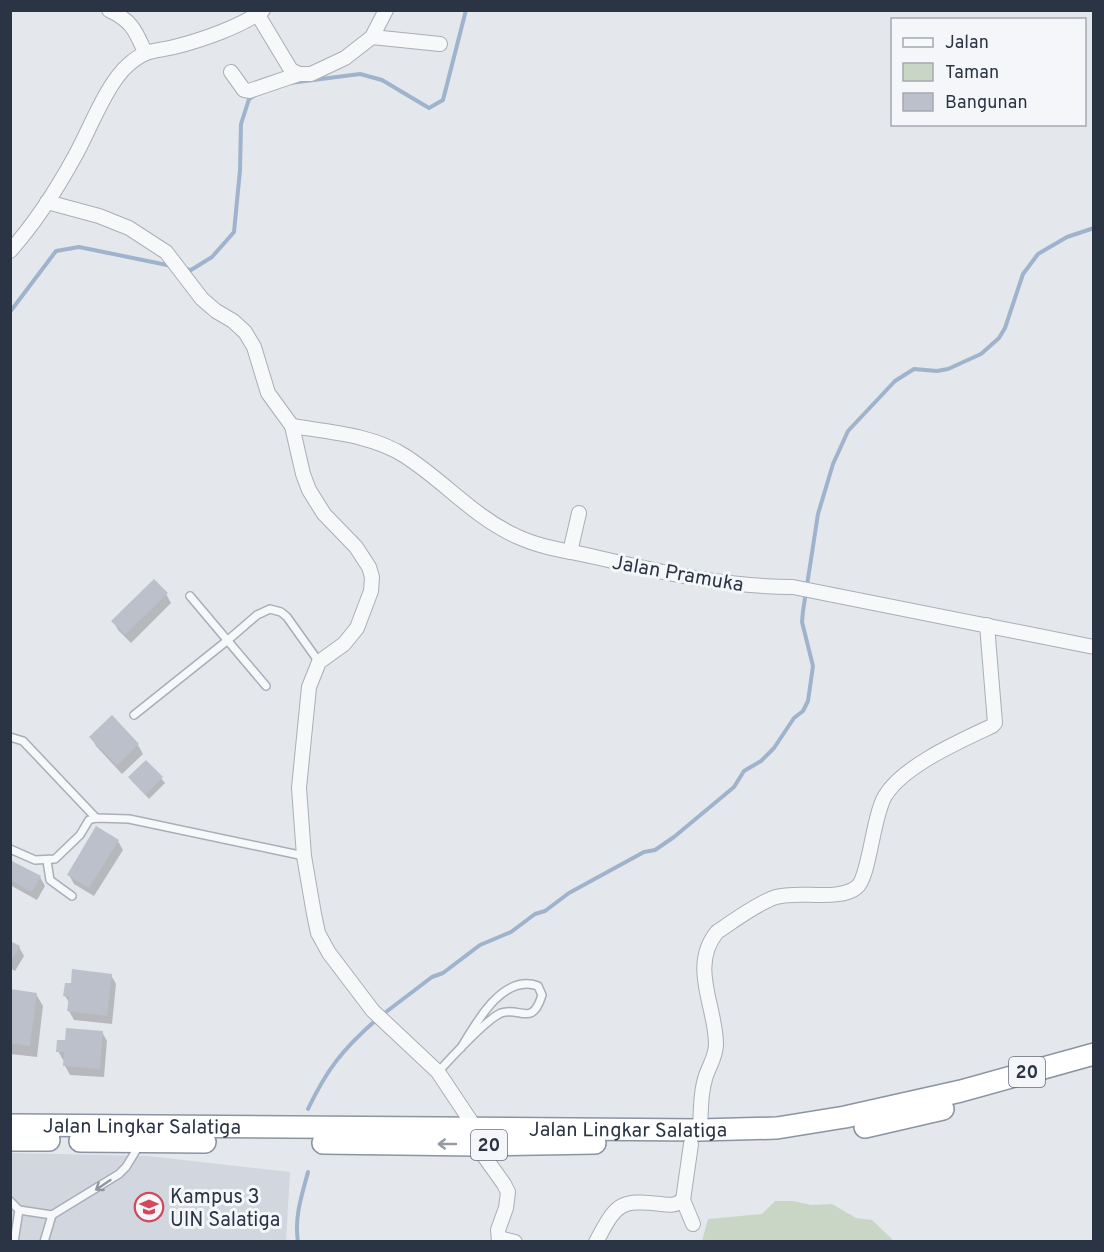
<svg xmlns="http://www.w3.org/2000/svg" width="1104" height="1252" font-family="Overpass,sans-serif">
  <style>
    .built { fill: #d2d6de }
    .green { fill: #c9d6c5 }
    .shadow { fill: #0003 }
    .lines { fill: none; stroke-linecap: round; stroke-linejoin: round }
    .stream { stroke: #9fb4cc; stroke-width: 4 }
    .building { fill: #bbc0ca }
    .service-casing { stroke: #a9aeb7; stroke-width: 10 }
    .minor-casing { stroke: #a9aeb7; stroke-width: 16 }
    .trunk-casing { stroke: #8b94a3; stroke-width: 24 }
    .service { stroke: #f7f8fa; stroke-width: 7 }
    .minor { stroke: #f7f8fa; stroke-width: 14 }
    .trunk { stroke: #fff; stroke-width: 21 }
    .oneway { stroke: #959aa2 }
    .oneway2 { stroke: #9196a0 }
    .labels { text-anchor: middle; stroke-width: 6; stroke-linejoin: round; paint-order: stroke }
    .shield { fill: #f4f6f9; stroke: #676e7b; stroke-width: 1.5 }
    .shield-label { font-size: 18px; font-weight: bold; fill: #2b3445 }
    .street-label { font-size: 20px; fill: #2b3445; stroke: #f4f6f9 }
    .poi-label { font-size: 20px; fill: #2b3445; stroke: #f4f6f9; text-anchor: start }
  </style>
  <rect width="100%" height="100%" fill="#e4e7ec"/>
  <path class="built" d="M11 1153 148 1156 290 1172 286 1241 11 1242Z"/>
  <path class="green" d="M775 1201H793L811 1205 832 1204 856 1218 872 1220 894 1241H702L708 1219 762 1214Z"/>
  <g class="shadow">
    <path d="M166 594 171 603 131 643 118 630 113 621Z"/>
    <path d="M112 717 138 745 143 754 122 774 96 746 91 737Z"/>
    <path d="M130 778H161L165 783 149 799Z"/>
    <path d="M118 841 123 850 94 896 74 884 69 875Z"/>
    <path d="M10 861 40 877 45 886 37 900 10 885Z"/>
    <path d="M10 942 19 947 24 956 15 971 10 968Z"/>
    <path d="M111 975 116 984 112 1024 74 1020 69 1011 70 1004 65 996Z"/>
    <path d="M10 991 36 994 43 1006 37 1057 10 1054Z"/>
    <path d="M102 1032 107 1041 104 1077 70 1075 65 1066V1060H63L58 1051Z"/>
  </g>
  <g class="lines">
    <g class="stream">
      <path d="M290 83 360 74 382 80 429 108 443 100 466 10"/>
      <path d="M185 269 191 270 212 257 234 232 240 170 241 124 249 99 255 95"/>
      <path d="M10 312 56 251 79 247 172 266"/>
      <path d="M382 1015 432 977 443 973 480 945 511 932 535 914 545 911 569 893 644 852 655 850 674 837 734 787 744 771 761 761 774 748 794 718 803 711 808 701 813 666 802 622 803 611 818 514 833 464 848 431 895 381 914 369 937 371 948 369 981 354 999 338 1005 328 1023 274 1038 254 1067 237 1094 228"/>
      <path d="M308 1109C327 1069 343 1049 376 1020"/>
      <path d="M298 1242C294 1217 302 1195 308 1172"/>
    </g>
  </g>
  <g class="building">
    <path d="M154 579 168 593 125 635 111 621Z"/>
    <path d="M112 715 139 744 117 766 89 737Z"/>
    <path d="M146 760 163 777 145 795 128 777Z"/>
    <path d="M96 826 119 840 89 888 67 875Z"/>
    <path d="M10 860 41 876 32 892 10 880Z"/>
    <path d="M10 941 20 946 10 963Z"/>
    <path d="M72 969 112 974 107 1016 67 1011 69 997 63 996 65 983H71Z"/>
    <path d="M10 989 37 993 30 1046 10 1043Z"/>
    <path d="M66 1028 103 1031 100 1069 63 1066 64 1052H56L57 1040H65Z"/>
  </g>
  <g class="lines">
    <g class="service-casing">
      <g id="service">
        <path d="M190 596 266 686"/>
        <path d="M134 715 228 640 257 615 270 609 281 612 287 617 319 662"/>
        <path d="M10 737 23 741 96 818"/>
        <path d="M10 849 35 860 55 859 80 835 89 820 96 818 129 819 304 856"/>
        <path d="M47 861 50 880 72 896"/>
        <path d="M438 1072C451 1058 485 1020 501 1013 520 1006 532 1028 542 995L538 986C503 973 476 1023 461 1048"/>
        <path d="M10 1201 19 1210 14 1242"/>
        <path d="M19 1210 52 1215"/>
        <path d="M44 1242 52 1215 119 1174 126 1167 140 1144"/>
      </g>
    </g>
    <g class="minor-casing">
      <g id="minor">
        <path d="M109 10C132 21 135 30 145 52"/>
        <path d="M258 15 291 70 299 74H311L345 58 372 37 386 10"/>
        <path d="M372 37 440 44"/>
        <path d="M231 72 244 90 249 91 299 74"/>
        <path d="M47 202 99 216 129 228 166 252 202 299 216 311 233 321 245 332 254 347 268 393 292 426 303 474 309 490 324 514 356 547 369 567 372 577 371 591 357 628 344 644 319 662 309 687 299 788 304 856 314 914 318 933 329 953 373 1011 438 1072 476 1129V1145L504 1184 508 1192 506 1208 498 1230 499 1242"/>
        <path d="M10 251C36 222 57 189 75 156 89 131 107 83 128 65 146 49 153 52 174 47 199 41 243 26 263 10"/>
        <path d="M292 426C329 432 373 435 405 456 444 481 474 517 516 536 541 548 569 551 595 557 660 572 726 587 793 587L1094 647"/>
        <path d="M570 552 579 513"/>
        <path d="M700 1130C701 1114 700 1095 705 1079 708 1067 716 1058 716 1044 716 1007 689 966 717 932 732 922 759 902 776 897 799 890 839 902 857 887 869 878 873 816 885 796 903 766 960 741 992 726L995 723 987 625"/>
        <path d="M691 1144 683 1200 693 1224"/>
        <path d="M499 1238 515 1242"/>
        <path d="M596 1242C616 1205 618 1199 661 1204 669 1205 675 1206 683 1200"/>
      </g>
    </g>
    <g class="trunk-casing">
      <g id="trunk">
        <path id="s1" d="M10 1125 700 1130 777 1128 845 1117 961 1091 1094 1054"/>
        <path d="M865 1127 943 1109"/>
        <path d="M10 1140H49"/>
        <path d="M80 1141 205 1142"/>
        <path d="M323 1143 476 1145 595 1143"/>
      </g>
    </g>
    <use href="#service" class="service"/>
    <use href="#minor" class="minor"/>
    <use href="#trunk" class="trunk"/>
  </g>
  <defs><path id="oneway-shaft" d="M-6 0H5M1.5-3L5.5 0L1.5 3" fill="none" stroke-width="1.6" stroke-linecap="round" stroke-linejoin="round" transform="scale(1.5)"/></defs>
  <use class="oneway" href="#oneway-shaft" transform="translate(447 1144) rotate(-180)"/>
  <use class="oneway2" href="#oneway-shaft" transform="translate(103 1185) rotate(146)"/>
  <defs>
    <g id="university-ring" transform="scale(1.5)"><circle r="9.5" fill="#f4f6f9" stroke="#d1495b" stroke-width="1.5"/><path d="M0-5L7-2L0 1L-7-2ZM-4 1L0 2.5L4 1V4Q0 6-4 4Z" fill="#d1495b"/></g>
  </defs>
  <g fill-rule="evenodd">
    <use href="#university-ring" x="149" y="1207"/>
  </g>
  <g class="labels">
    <g class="shield">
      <rect x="1009" y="1057" width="36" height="30" rx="4.5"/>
      <rect x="471" y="1130" width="36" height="30" rx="4.5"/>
    </g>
    <g class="shield-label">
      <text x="1027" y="1078">20</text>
      <text x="489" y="1151">20</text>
    </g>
    <g class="street-label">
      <text transform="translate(678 573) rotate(10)" y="7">Jalan Pramuka</text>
      <text dy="7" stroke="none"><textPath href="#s1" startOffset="132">Jalan Lingkar Salatiga</textPath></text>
      <text dy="7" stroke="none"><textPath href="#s1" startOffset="618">Jalan Lingkar Salatiga</textPath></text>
    </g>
    <g class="poi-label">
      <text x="170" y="1203">Kampus 3<tspan x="170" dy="23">UIN Salatiga</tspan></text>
    </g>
  </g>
  <rect width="1104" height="1252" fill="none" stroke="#2b3445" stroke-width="24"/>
  <rect x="891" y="18" width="195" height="108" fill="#f4f6f9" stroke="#a4a8b1" stroke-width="1.5"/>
  <rect x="903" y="38" width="30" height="9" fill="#f7f8fa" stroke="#a4a8b1" stroke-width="1.5"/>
  <text x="945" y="48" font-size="18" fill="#2b3445">Jalan</text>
  <rect x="903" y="63" width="30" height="18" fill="#c9d6c5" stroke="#a4a8b1" stroke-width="1.5"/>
  <text x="945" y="78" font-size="18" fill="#2b3445">Taman</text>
  <rect x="903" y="93" width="30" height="18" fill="#bbc0ca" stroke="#a4a8b1" stroke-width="1.5"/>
  <text x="945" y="108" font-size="18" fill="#2b3445">Bangunan</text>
</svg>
